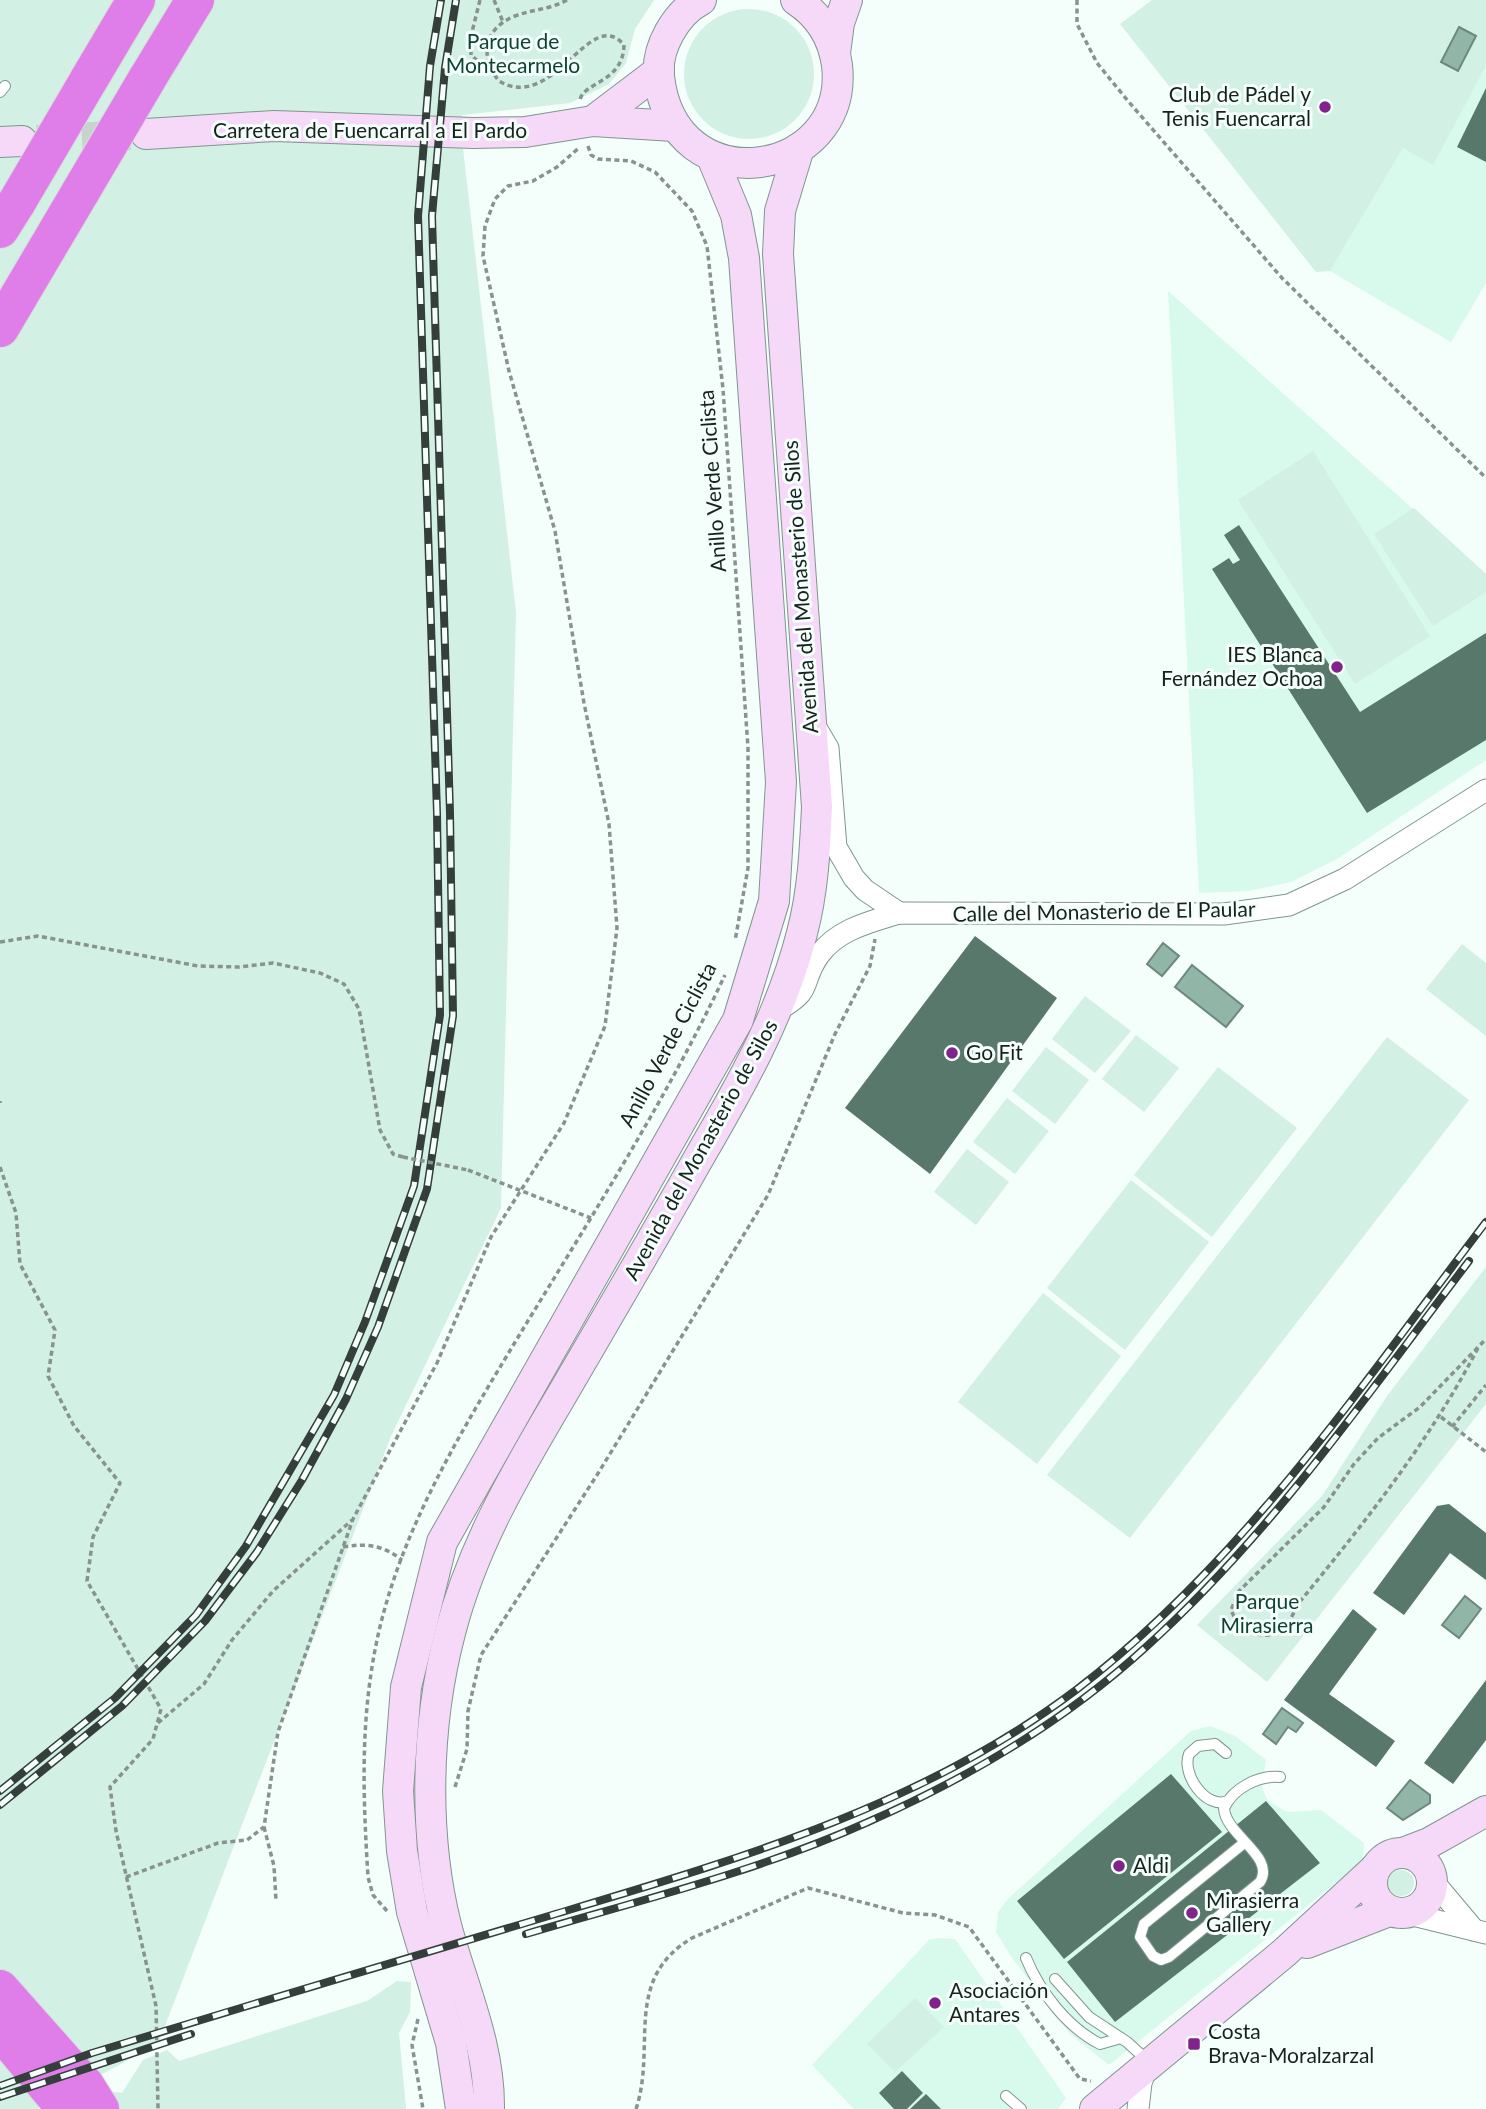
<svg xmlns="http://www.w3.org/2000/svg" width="1486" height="2109" font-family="Lato,sans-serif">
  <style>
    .built { fill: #d7faec }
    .green { fill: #d2f0e4 }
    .water { fill: #91b5a7; stroke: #6c897e; stroke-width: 2 }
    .building { fill: #57786b }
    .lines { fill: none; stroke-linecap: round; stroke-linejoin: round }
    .secondary-tunnel { stroke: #c8d2ce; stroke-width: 30; stroke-dasharray: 30 15; stroke-linecap: butt }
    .lane-casing { stroke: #7f978e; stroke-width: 12 }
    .street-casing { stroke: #7f978e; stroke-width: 23 }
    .secondary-casing { stroke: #7f978e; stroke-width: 32 }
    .highway-casing { stroke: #dadbdb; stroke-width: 40 }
    .path { stroke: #88928e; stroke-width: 3.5; stroke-dasharray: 5 3.5; stroke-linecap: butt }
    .lane { stroke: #fff; stroke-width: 10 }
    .street { stroke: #fff; stroke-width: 21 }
    .secondary { stroke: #f6d8f8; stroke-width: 30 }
    .highway { stroke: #e07ee9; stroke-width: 38 }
    .rail-casing { stroke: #343e3a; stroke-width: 8 }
    .rail { stroke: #f4fefa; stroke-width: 5; stroke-dasharray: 16; stroke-linecap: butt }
    .highway-bridge-casing { stroke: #dadbdb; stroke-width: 40; stroke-linecap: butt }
    .path-bridge { stroke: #88928e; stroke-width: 3.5; stroke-dasharray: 5 3.5; stroke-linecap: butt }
    .highway-bridge { stroke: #e07ee9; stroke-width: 38 }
    .poi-dot { fill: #82228c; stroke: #f4fefa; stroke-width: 2.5 }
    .labels { text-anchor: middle; stroke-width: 6; stroke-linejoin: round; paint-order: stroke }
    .park-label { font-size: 21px; fill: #104233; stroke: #f4fefa }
    .poi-label { font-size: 21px; fill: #17211d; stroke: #f4fefa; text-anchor: start }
    .street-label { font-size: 21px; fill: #17211d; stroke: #f4fefa }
  </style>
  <rect width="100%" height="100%" fill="#f4fefa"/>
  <g class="built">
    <path d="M1486 66V283L1451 342 1330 271 1403 148 1433 164Z"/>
    <path d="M1168 291 1486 574V760L1337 859 1291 882 1248 891 1199 893Z"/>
    <path d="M1210 1726 1235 1736 1266 1760 1262 1788 1268 1801 1287 1812 1321 1810 1364 1843 1363 1861 1109 2065 1070 2034 1012 1958 996 1932 998 1912 1008 1899 1191 1731Z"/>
    <path d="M938 1938 955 1939 1066 2098 1058 2109H854L812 2065 929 1940Z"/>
  </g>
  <g class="green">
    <path d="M0 0H654L635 29 626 63 609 84 570 103 462 115 460 122 516 612 501 1208 391 1436 158 2044 37 2109H0Z"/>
    <path d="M1152 0H1486V66L1433 165 1403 148 1330 271 1316 272 1120 24Z"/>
    <circle cx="749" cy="74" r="65"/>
    <path d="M1313 451 1430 636 1355 684 1238 500Z"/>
    <path d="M1414 508 1486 574V592L1433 626 1374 534Z"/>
    <path d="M1462 944 1486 963V1036L1426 989Z"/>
    <path d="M1085 996 1131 1031 1095 1073 1052 1039Z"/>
    <path d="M1136 1035 1179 1068 1144 1112 1102 1079Z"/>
    <path d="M1387 1037 1469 1100 1130 1538 1047 1475Z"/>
    <path d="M1046 1047 1089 1080 1055 1124 1012 1091Z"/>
    <path d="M1218 1067 1297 1128 1212 1237 1134 1175Z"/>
    <path d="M1007 1098 1049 1131 1015 1174 973 1142Z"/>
    <path d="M967 1149 1009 1182 976 1225 934 1192Z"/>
    <path d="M1131 1180 1209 1242 1125 1350 1047 1288Z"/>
    <path d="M1486 1267V1404L1267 1682 1197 1625 1322 1496 1387 1396Z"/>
    <path d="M1043 1293 1121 1356 1037 1464 958 1402Z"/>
    <circle cx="1401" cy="1883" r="13"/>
    <path d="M397 1981 411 1982 410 2012 399 2033 406 2109H119L107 2091 122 2093 143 2060 167 2050 179 2061 367 2001Z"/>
    <path d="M915 1998 944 2027 895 2072 867 2044Z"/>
  </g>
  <g class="water">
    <path d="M1459 27 1476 36 1458 71 1441 62Z"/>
    <path d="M1163 943 1179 956 1162 976 1147 964Z"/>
    <path d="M1192 965 1243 1006 1226 1027 1175 987Z"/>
    <path d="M1465 1596 1481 1609 1459 1638 1442 1625Z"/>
    <path d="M1282 1708 1303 1723 1296 1732 1288 1727 1276 1744 1263 1734Z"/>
    <path d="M1410 1780 1430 1795V1803L1403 1820 1387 1808Z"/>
  </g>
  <g class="building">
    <path d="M1486 88V162L1457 147Z"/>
    <path d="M1239 525 1360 712 1486 633V740L1367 813 1212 569 1229 558 1233 564 1240 560 1224 535Z"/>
    <path d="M975 936 1057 998 930 1174 845 1108Z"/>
    <path d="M1449 1504 1486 1533V1580L1450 1553 1404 1615 1373 1593 1437 1506Z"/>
    <path d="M1353 1609 1377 1629 1329 1694 1395 1741 1376 1767 1284 1700Z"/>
    <path d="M1486 1680V1740L1453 1784 1424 1763Z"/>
    <path d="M1171 1774 1222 1832 1064 1959 1017 1901Z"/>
    <path d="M1266 1801 1320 1863 1115 2022 1067 1962Z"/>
    <path d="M902 2071 923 2093 907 2109H894L879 2093Z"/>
    <path d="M926 2094 941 2109H910Z"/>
  </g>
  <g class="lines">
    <path class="secondary-tunnel" d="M37 140 130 135"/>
    <g class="lane-casing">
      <g id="lane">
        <path d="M0 92 5 86"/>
        <path d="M1226 1753 1215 1744 1198 1746 1189 1754C1181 1774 1206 1810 1228 1801"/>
        <path d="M1244 1843 1144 1924 1140 1937 1153 1956 1161 1960 1169 1957 1260 1882C1276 1856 1225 1835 1224 1808 1233 1788 1259 1775 1280 1777"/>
        <path d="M1026 1958C1040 1992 1067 2027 1100 2044L1121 2038"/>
        <path d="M1055 1979 1089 2017 1127 2042 1149 2062"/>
        <path d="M1006 2096 1021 2109"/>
      </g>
    </g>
    <g class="street-casing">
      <g id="street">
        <path d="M815 726 828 748 836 847 854 878 865 890 899 913"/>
        <path d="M779 1009C815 989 799 983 819 955 838 929 870 922 899 913L1224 914 1289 905 1345 879 1486 790"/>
        <path d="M1432 1880 1474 1930"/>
        <path d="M1405 1913 1486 1933"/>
        <path d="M1138 2109 1141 2083 1147 2067"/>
      </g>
    </g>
    <g class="secondary-casing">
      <g id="secondary">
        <path d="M701 0C676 13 656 48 659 76 673 207 850 179 837 65 833 37 819 15 796 0"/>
        <path d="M835 53 839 23 847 0"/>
        <path d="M593 121 659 71"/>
        <path d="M146 134 274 126 474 133 525 132 593 121 674 126"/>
        <path d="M0 142 22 141"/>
        <circle cx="1402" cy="1883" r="30"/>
        <path d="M1403 1853 1429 1843 1486 1811"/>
        <path d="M1307 1943 1389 1911"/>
        <path d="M461 2109 451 2043 412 1912 402 1851 398 1791 406 1687 442 1542 738 1020 774 901 781 782 744 258 736 215 712 157"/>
        <path d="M489 2109C490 2044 462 1986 446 1925 423 1832 426 1725 450 1633 472 1547 515 1474 560 1398 606 1319 652 1241 697 1161 740 1087 781 1016 802 933 813 892 815 849 817 807L778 254 780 211 799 148"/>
        <path d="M1095 2109 1284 1953 1375 1869"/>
      </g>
    </g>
    <g class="highway-casing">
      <g id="highway">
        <path d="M147 79 195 0"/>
        <path d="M88 81 136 0"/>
        <path d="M0 229 17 202"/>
        <path d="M0 328 81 191"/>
        <path d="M0 1989 85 2085 100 2109"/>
        <path d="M0 2030 66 2109"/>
      </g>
    </g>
    <g class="path">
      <path d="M480 0 471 36V55L480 63 488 64"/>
      <path d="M494 0 503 22"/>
      <path d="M567 0C549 10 533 9 515 16 484 28 479 57 499 81 554 114 590 4 624 45 623 83 583 82 580 100"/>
      <path d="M1077 0V24L1097 63 1128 101 1282 278 1486 478"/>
      <path d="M588 146 591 155 598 159 631 161 655 172 692 211 707 246 723 389 748 748V868L735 941"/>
      <path d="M0 942 38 936 198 966 239 967 273 963 320 973 344 984 359 1009 380 1130 393 1154 403 1157"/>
      <path d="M0 1101V1103"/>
      <path d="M0 1167 16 1213 20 1264 55 1330 48 1376 74 1426 120 1483 93 1537 87 1581 161 1709 153 1739 110 1787 116 1831 156 2006 158 2109"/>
      <path d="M468 1170 591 1218"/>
      <path d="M1478 1348C1429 1442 1365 1522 1298 1604 1294 1611 1290 1623 1284 1628 1266 1645 1238 1629 1231 1610L1239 1591 1324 1507 1354 1464 1378 1438 1420 1407 1486 1339"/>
      <path d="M1441 1417 1486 1452"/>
      <path d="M1452 1427 1486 1385"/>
      <path d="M343 1547C366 1543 383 1545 402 1560"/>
      <path d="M158 1723 204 1684 232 1640 273 1591 352 1520"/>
      <path d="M455 1787 467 1749 468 1711 481 1655 597 1475 768 1195 835 1034 870 966 875 939"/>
      <path d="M264 1827 274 1866 276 1901"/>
      <path d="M126 1877 218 1843 247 1840 264 1827 278 1732 353 1519 437 1363 491 1237 564 1123 605 1026 617 928 609 824 584 703 555 531 509 371 483 256 485 226 495 199 508 186 533 181 557 167 580 147"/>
      <path d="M387 1911 373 1895 368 1877C363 1795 360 1721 377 1640 401 1527 464 1427 523 1329 593 1214 667 1098 725 975"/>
      <path d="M418 2019 412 2045 423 2109"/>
      <path d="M636 2109C657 2046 622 1980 692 1938L808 1888 903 1913 935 1915 969 1927 1080 2079 1091 2081"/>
    </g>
    <use href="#lane" class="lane"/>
    <use href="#street" class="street"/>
    <use href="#secondary" class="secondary"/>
    <use href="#highway" class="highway"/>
    <g class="rail-casing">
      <g id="rail">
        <path d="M0 1791 115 1698 196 1615 246 1546 334 1395 365 1322 414 1186 440 1015 437 813 418 216 430 66 441 0"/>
        <path d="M0 1805 122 1706 205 1621 257 1552 302 1480 346 1399 378 1327 427 1189 453 1016 450 813 432 216 445 68 456 0"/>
        <path d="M526 1934C641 1900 759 1871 868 1822 968 1778 1065 1721 1146 1647 1271 1534 1367 1395 1469 1261"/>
        <path d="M0 2086 92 2053C245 2006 399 1961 552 1915 735 1860 921 1807 1076 1690 1242 1563 1361 1386 1486 1222"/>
        <path d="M0 2097 191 2034"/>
      </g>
    </g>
    <use href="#rail" class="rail"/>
    <g class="highway-bridge-casing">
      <g id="highway-bridge">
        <path d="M81 191 147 79"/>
        <path d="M17 202 88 81"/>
      </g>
    </g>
    <path class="path-bridge" d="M403 1157 468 1170"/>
    <use href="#highway-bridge" class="highway-bridge"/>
  </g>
  <g class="poi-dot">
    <circle cx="1325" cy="107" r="7"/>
    <circle cx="1337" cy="667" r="7"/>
    <circle cx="952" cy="1053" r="7"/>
    <circle cx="1119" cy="1866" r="7"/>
    <circle cx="1192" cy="1913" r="7"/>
    <circle cx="935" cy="2003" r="7"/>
    <rect x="1187" y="2037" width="14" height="14" rx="3.5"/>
  </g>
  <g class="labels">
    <g class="park-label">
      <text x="513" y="49">Parque de<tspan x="513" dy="24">Montecarmelo</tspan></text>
      <text x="1267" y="1609">Parque<tspan x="1267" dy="24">Mirasierra</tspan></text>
    </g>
    <g class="poi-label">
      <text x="1311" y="102" text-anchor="end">Club de Pádel y<tspan x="1311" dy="24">Tenis Fuencarral</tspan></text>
      <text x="1323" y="662" text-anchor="end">IES Blanca<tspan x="1323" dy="24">Fernández Ochoa</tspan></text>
      <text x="966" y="1060">Go Fit</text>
      <text x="1133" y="1873">Aldi</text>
      <text x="1206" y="1908">Mirasierra<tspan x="1206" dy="24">Gallery</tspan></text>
      <text x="949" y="1998">Asociación<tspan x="949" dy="24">Antares</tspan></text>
      <text x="1208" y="2039">Costa<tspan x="1208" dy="24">Brava-Moralzarzal</tspan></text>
    </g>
    <g class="street-label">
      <text x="370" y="138">Carretera de Fuencarral a El Pardo</text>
      <text transform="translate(713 481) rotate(-94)" y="7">Anillo Verde Ciclista</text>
      <text transform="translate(801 587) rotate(-94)" y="7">Avenida del Monasterio de Silos</text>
      <text transform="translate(1104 912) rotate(-1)" y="7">Calle del Monasterio de El Paular</text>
      <text transform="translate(668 1045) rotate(-62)" y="7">Anillo Verde Ciclista</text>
      <text transform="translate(701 1150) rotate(-61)" y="7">Avenida del Monasterio de Silos</text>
    </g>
  </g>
</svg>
